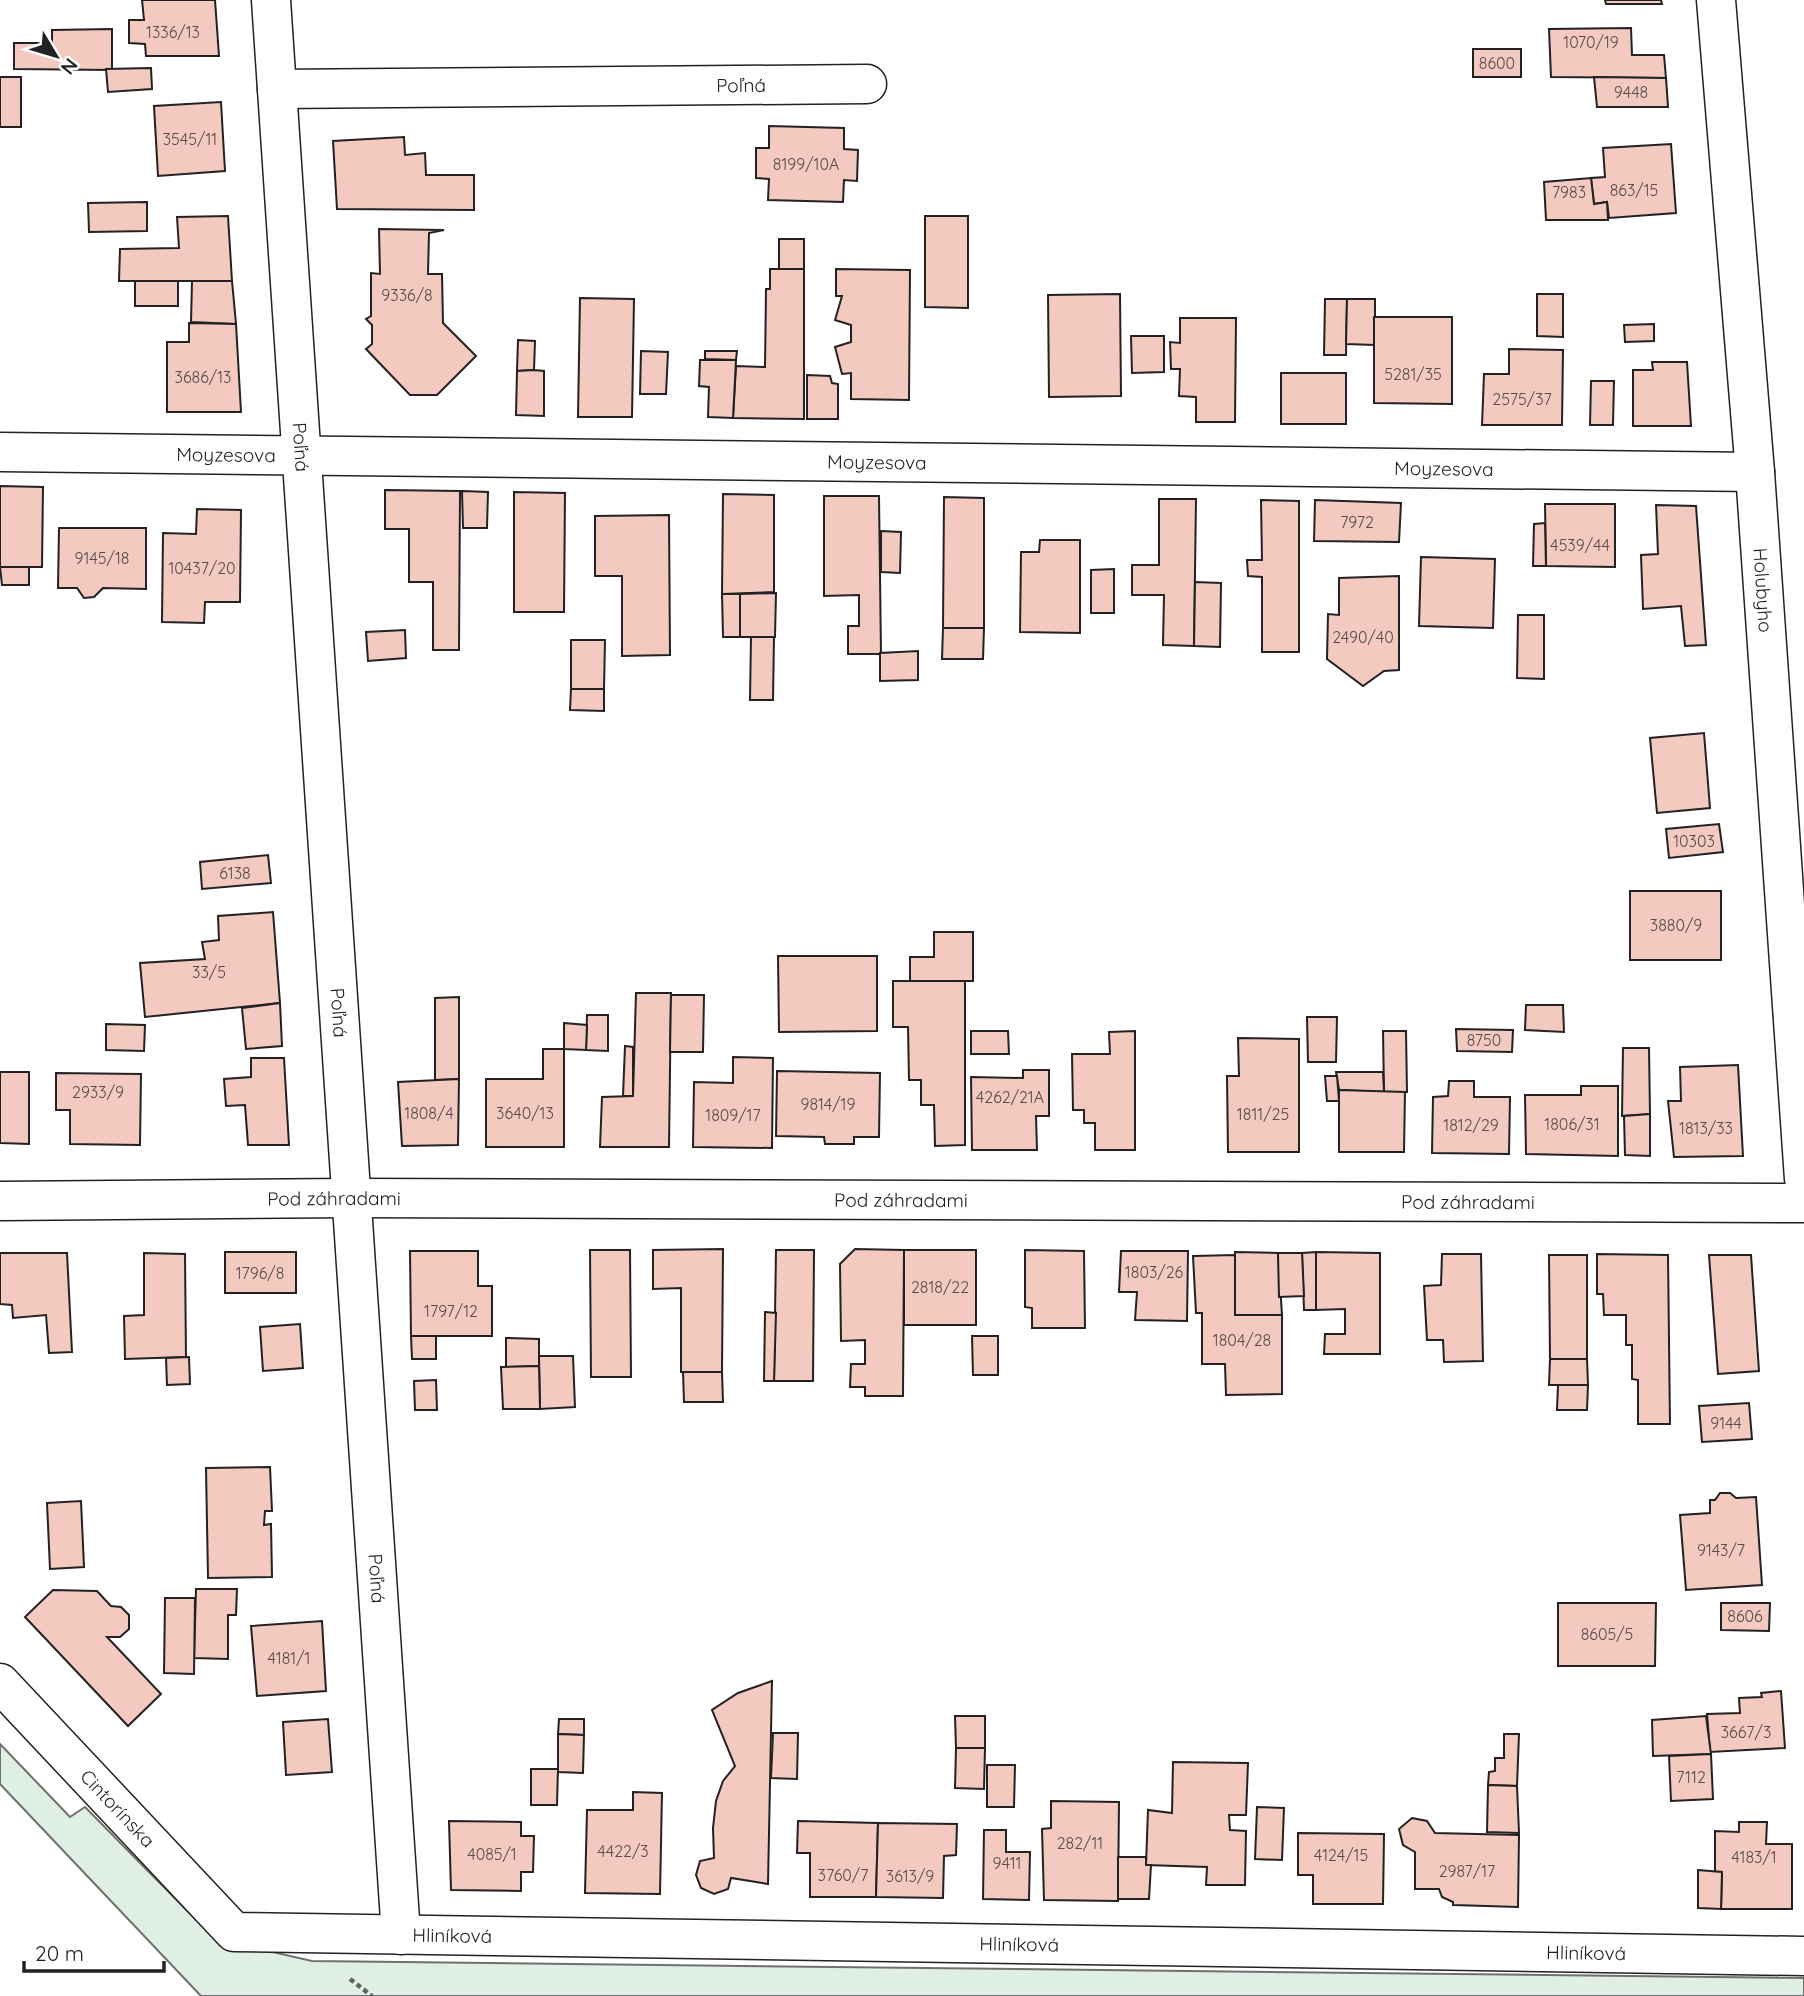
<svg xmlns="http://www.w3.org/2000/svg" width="1804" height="1996" font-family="Quicksand,sans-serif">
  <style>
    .green { fill: #e0efe3; stroke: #6f6f6f; stroke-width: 2 }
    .building { fill: #f3c9c0; stroke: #222; stroke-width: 2 }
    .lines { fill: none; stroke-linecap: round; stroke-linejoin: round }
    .street-casing { stroke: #222; stroke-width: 41 }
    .path { stroke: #646464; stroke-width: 4.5; stroke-dasharray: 5 3.5; stroke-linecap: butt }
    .street { stroke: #fff; stroke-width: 38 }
    .labels { text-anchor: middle; stroke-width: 5; stroke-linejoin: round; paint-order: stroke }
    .number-label { font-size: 16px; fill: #564c4a }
    .street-label { font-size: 19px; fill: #222; stroke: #fff }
  </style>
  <rect width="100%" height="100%" fill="#fff"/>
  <path class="green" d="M0 1744 70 1817 85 1807 215 1939 312 1961 1804 1978V1996H201L0 1784Z"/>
  <g class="building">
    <path d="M142 0H215L219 56H146L145 44 129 43V20H144Z"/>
    <path d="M1605 0H1661L1662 4H1606Z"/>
    <path d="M1631 28 1632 55H1664L1666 78 1551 77 1549 29Z"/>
    <path d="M112 29V70L14 69V43H52V30Z"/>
    <rect x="1473" y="49" width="48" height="28"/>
    <path d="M151 68 152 89 108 92 106 69Z"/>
    <rect x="0" y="77" width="21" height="50"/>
    <path d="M1594 77 1666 78 1668 107H1597Z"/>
    <path d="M221 102 225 171 158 176 154 106Z"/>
    <path d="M769 126 844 128V149L858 150 857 181 844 180 843 202 768 200 769 179 756 178V148H769Z"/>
    <path d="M404 137 405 155 425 153 426 175H474V210L337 209 333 141Z"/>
    <path d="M1671 144 1676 213 1609 218 1607 202 1594 204 1591 178 1605 177 1603 148Z"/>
    <path d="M1591 178 1594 204 1607 202 1608 220H1546L1544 182Z"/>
    <path d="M147 202V231L89 232 88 203Z"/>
    <path d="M228 216 232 281H119L120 249 179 248 177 217Z"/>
    <path d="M925 216H968V308L925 307Z"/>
    <path d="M379 229 444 230 429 233 428 274H442L443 323 476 356 437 395H410L366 349 372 344V325L366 319 371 316V273L380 274Z"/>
    <rect x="779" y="239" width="25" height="30"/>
    <path d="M770 269H804V419L733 418 736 366 765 367 766 289H770Z"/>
    <path d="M836 269 910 270 909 400 851 399V373L842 374 835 347 851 342V325L835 320 842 296H836Z"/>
    <rect x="135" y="281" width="43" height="25"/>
    <path d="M192 281H232L236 324 191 322Z"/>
    <path d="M1120 294 1121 396 1049 397 1048 295Z"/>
    <path d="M1537 294H1563V337L1537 336Z"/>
    <path d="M580 298 634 299 632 417H578Z"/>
    <path d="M1325 299H1347L1346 355H1324Z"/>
    <path d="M1347 299H1375V345L1346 344Z"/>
    <path d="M1374 317H1452V404L1374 403Z"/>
    <path d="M1180 318H1236L1235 422H1196V397L1179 396 1180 369H1171L1170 342 1180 343Z"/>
    <path d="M189 323 236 324 241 412H167V342H189Z"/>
    <path d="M1654 324V341L1625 342 1624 325Z"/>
    <path d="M1131 336H1164V372L1132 373Z"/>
    <path d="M518 340 535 341 534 370 517 371Z"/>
    <path d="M1509 349 1563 350 1562 425H1482L1484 374H1509Z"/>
    <path d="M641 351 668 352 666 394H640Z"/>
    <path d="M705 351H737L736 360 705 359Z"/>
    <path d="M700 360H736L733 418 708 417 709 387 699 386Z"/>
    <path d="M1652 362H1687L1691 426H1633V370H1653Z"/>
    <path d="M534 370 544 371V416L516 415 517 371Z"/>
    <rect x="1281" y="373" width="65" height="51"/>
    <path d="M807 375 830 376 832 383 838 384V419H807Z"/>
    <path d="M1591 381H1614L1613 425H1590Z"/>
    <path d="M0 486 43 487 42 567H0Z"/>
    <path d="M385 490 460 491 459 650H433V582H409V529H385Z"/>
    <path d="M462 491 488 492 487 528H463Z"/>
    <path d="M514 492 565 493 564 612H514Z"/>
    <path d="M723 494 774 495V592L722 594Z"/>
    <path d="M824 496H879L881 654H848V626H859V595L824 596Z"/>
    <path d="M944 497 984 498V628H943Z"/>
    <path d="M1159 499H1196L1194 646 1163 645 1164 595H1132V565H1159Z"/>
    <path d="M1261 500 1299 501V652H1262V577L1248 576 1247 560H1262Z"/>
    <path d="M1315 500 1401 503 1399 542 1314 541Z"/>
    <path d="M1545 504H1615V567L1546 566Z"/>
    <path d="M1656 505 1696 506 1706 645 1685 646 1681 606 1643 609 1641 555 1658 554Z"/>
    <path d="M197 509 241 510 240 602H205L204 623 162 622 163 533 196 534Z"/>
    <path d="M669 515 670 655 622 656V576H595V516Z"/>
    <path d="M1545 523 1546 566H1533L1534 524Z"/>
    <path d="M59 528H146V589L103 588 94 597 84 598 77 588H58Z"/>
    <path d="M881 531 901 532 900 573 881 572Z"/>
    <path d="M1040 540H1080V633L1020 632 1021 552H1039Z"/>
    <path d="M1421 557 1495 559 1493 628 1419 626Z"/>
    <path d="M0 567H29V585H2Z"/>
    <path d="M1114 569V613H1091V570Z"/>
    <path d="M1399 576V670L1384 671 1363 686 1327 659 1328 614 1339 615V578Z"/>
    <path d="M1195 582 1221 583 1220 647 1194 646Z"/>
    <path d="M776 593 775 637H740V594Z"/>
    <path d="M722 594H740V637H723Z"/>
    <path d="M1518 615H1544V679L1517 678Z"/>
    <path d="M943 628H984L983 659H942Z"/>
    <path d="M405 630 406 658 368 661 366 632Z"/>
    <path d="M751 637H774L773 700H750Z"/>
    <path d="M571 640H605L604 689H571Z"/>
    <path d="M918 651V680L880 681V653Z"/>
    <path d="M571 689H604V711L570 710Z"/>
    <path d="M1704 733 1710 808 1657 813 1650 738Z"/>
    <path d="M1719 824 1723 852 1669 858 1666 829Z"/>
    <path d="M268 855 271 883 202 889 200 862Z"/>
    <rect x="1630" y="891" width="91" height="69"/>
    <path d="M273 912 280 1003 145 1017 140 963 205 959 202 942 219 940 218 916Z"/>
    <path d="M934 932H973V981H910V957H934Z"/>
    <path d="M778 956H877V1031L779 1032Z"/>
    <path d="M893 981H965V1145L935 1146 934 1105H921V1080H909L908 1027H893Z"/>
    <path d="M636 993H671L669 1147H600L602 1097 633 1096Z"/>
    <path d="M671 995H704L703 1052H670Z"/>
    <path d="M459 997V1079L435 1080V998Z"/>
    <path d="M280 1003 282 1046 246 1049 242 1008Z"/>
    <path d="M1526 1005H1563L1564 1032 1525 1030Z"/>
    <path d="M587 1015H608V1051L586 1050Z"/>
    <path d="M1307 1017H1337L1336 1062H1308Z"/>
    <path d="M564 1023 587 1025 586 1050 564 1049Z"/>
    <path d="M106 1024 145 1025 144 1051 106 1050Z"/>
    <path d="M1456 1029 1513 1030 1512 1052 1457 1051Z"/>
    <path d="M971 1031H1008L1009 1054H971Z"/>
    <path d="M1135 1031V1150H1095V1123H1084V1110H1073L1072 1054H1110L1109 1032Z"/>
    <path d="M1383 1031H1406L1407 1092H1384Z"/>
    <path d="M1238 1038 1299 1039V1152H1228L1227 1076H1239Z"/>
    <path d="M625 1046 633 1047V1096H623Z"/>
    <path d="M1623 1048H1649L1650 1114 1622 1116Z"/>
    <path d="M543 1049H564V1147H486V1079H543Z"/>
    <path d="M733 1057 773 1058 772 1148 693 1147 694 1082 733 1083Z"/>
    <path d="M251 1058H284L289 1145H248L245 1105 226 1106 224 1079 251 1077Z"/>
    <path d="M1738 1065 1743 1156 1674 1157 1668 1101H1681L1680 1067Z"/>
    <path d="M1023 1070H1049V1116H1036L1037 1150H972L971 1077 1023 1078Z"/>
    <path d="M777 1071 880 1073 879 1137H854V1144H825L824 1137 776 1136Z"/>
    <path d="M0 1072H29V1144L0 1143Z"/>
    <path d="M1336 1072H1383L1384 1092 1339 1090Z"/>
    <path d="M56 1073 141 1074 140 1145 70 1144V1110H56Z"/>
    <path d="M1325 1076H1337L1339 1101H1327Z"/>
    <path d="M459 1079 458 1145 402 1146 398 1082Z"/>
    <path d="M1449 1081H1474V1097H1510L1509 1154 1432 1153 1433 1097 1448 1096Z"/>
    <path d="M1581 1086H1618V1156L1526 1154 1525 1095H1581Z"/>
    <path d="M1339 1090 1405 1092 1404 1152H1339Z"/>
    <path d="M1650 1114V1156L1625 1155 1624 1116Z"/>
    <path d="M723 1249 722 1372H681V1288L653 1289V1250Z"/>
    <path d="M855 1249 904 1250 903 1396H865V1387H850L851 1364H865V1340L841 1341 840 1264Z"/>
    <path d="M590 1250H630L631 1377H591Z"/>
    <path d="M776 1250H814L813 1381H774Z"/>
    <rect x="904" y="1250" width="72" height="75"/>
    <path d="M1025 1250 1084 1251 1085 1328H1032V1308L1025 1307Z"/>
    <path d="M410 1251H478V1286H492V1336H411Z"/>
    <path d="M1121 1251H1188L1187 1321 1135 1320 1137 1292H1119Z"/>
    <rect x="225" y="1252" width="71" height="41"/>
    <path d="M1235 1252 1278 1253 1282 1315H1235Z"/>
    <path d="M1316 1252 1380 1253V1354H1324L1325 1334H1345V1309L1316 1310Z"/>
    <path d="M1316 1252V1310H1304L1302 1253Z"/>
    <path d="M0 1253H67L72 1352 49 1353 46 1315 13 1318 12 1305 0 1304Z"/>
    <path d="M144 1253 185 1254 186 1357 125 1359 124 1316 144 1315Z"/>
    <path d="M1278 1253H1302L1304 1296 1279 1297Z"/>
    <path d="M1442 1254H1481L1483 1361 1444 1362 1443 1340H1427L1424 1286 1441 1285Z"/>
    <path d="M1597 1254 1668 1255 1670 1424H1638V1380L1632 1379V1345H1626V1315H1604L1603 1294H1597Z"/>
    <path d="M1235 1255V1315H1282V1394L1226 1395 1225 1364H1202V1313H1196L1193 1256Z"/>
    <path d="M1549 1255H1587V1359H1550Z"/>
    <path d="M1709 1255H1751L1759 1371 1718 1374Z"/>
    <path d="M765 1312 776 1313 774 1381H764Z"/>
    <path d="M300 1324 303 1368 263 1371 260 1327Z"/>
    <path d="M411 1336H436V1359H412Z"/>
    <path d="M972 1336H998V1375H973Z"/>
    <path d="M506 1338 539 1339V1366L506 1367Z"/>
    <path d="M539 1356H573L575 1407 540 1409Z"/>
    <path d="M189 1357 190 1384 167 1385 166 1358Z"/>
    <path d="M1550 1359H1587L1588 1385H1549Z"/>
    <path d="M539 1366 540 1409H503L501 1367Z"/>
    <path d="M683 1372H722L723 1402H684Z"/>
    <path d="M436 1380 437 1410H415L414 1381Z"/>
    <path d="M1558 1385H1588L1587 1410H1557Z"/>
    <path d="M1749 1403 1752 1439 1702 1442 1699 1406Z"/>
    <path d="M270 1467 272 1511H265L264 1525 271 1524 272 1577 208 1578 206 1468Z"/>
    <path d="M1720 1493H1730L1736 1498 1756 1497 1762 1585 1686 1590 1680 1515 1710 1513V1500H1715Z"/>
    <path d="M81 1501 84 1567 50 1569 47 1503Z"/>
    <path d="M196 1589H237L236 1615H228V1659L194 1658Z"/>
    <path d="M53 1590 97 1591 111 1606 121 1607 129 1615V1629L120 1637H107L161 1694 128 1726 25 1617Z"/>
    <path d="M165 1598H195L194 1674 164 1673Z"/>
    <path d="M1558 1603H1656L1655 1666H1558Z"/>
    <path d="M1721 1603H1770L1769 1631 1721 1630Z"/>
    <path d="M322 1621 326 1691 257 1696 251 1626Z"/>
    <path d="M772 1681 768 1884 731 1878 728 1889 714 1894 701 1888 696 1875 700 1861 714 1858 713 1828 716 1801 723 1781 735 1766 712 1710 738 1693Z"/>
    <path d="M1781 1691 1785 1748 1710 1752 1707 1714 1740 1713 1739 1698 1762 1697 1761 1693Z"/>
    <path d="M955 1716H985V1748H956Z"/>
    <path d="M1706 1716 1711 1754 1653 1756 1652 1720Z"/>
    <path d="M328 1719 332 1772 286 1775 283 1722Z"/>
    <path d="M559 1719H584V1735L558 1734Z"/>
    <path d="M773 1733H798L797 1779 771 1778Z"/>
    <path d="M558 1734 584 1735 583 1773 558 1772Z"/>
    <path d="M1504 1734H1519L1517 1786 1488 1785 1489 1772 1495 1771V1758H1504Z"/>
    <path d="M956 1748H985L984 1789 955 1788Z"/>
    <path d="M1711 1754 1713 1799 1671 1801 1669 1756Z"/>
    <path d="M1173 1762 1248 1763 1246 1815H1229L1230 1830 1246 1831 1245 1885H1206L1207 1867 1146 1865 1148 1810 1172 1813Z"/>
    <path d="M987 1765H1015L1014 1807H987Z"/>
    <path d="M531 1769H558L557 1805H531Z"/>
    <path d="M1488 1785 1517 1786 1519 1833 1487 1832Z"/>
    <path d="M633 1792 662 1793 660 1894 585 1893 587 1810H633Z"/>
    <path d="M1051 1801 1119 1802 1118 1901 1044 1900 1042 1829 1051 1828Z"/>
    <path d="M1257 1807 1284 1808 1282 1860 1255 1859Z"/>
    <path d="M1412 1818 1427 1821 1435 1833 1519 1835 1518 1907 1453 1905V1902L1442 1897 1439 1889H1415V1852L1403 1845 1399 1829Z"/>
    <path d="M449 1821 521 1822V1836H534L533 1872H521V1891L451 1890Z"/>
    <path d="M798 1821 878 1823 876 1897H810V1853H797Z"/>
    <path d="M1739 1822H1767L1766 1844H1792V1909H1721L1722 1872H1715V1831L1739 1832Z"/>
    <path d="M878 1823 957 1824 956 1855 944 1856 943 1898 876 1897Z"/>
    <path d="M984 1830H1006V1852H1030L1029 1900 983 1899Z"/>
    <path d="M1298 1833 1384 1834 1383 1904H1313V1875H1298Z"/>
    <path d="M1118 1857H1146V1865H1151L1149 1899H1118Z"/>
    <path d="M1698 1870 1722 1872 1721 1909 1698 1908Z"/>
  </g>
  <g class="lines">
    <g class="street-casing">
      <g id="street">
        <path id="s1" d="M271 0 401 1935"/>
        <path id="s2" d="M1716 0 1755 472 1804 1179"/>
        <path id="s3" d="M277 89 867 84"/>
        <path id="s4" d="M0 452 1755 472"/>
        <path id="s5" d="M0 1201 351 1198 1804 1203"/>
        <path id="s6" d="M0 1683 234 1932 1804 1956"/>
      </g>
    </g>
    <path class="path" d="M350 1979 372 1996"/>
    <use href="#street" class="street"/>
  </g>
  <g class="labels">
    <g class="number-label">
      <text x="173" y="38">1336/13</text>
      <text x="1591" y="48">1070/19</text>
      <text x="1497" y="69">8600</text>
      <text x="1631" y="98">9448</text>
      <text x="190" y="145">3545/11</text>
      <text x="806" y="170">8199/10A</text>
      <text x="1634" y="196">863/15</text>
      <text x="1569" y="198">7983</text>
      <text x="407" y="301">9336/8</text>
      <text x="1413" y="380">5281/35</text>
      <text x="203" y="383">3686/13</text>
      <text x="1522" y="405">2575/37</text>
      <text x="1357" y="528">7972</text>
      <text x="1580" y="551">4539/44</text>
      <text x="102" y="564">9145/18</text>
      <text x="202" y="574">10437/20</text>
      <text x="1363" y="643">2490/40</text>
      <text x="1694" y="847">10303</text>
      <text x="235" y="879">6138</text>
      <text x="1676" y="931">3880/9</text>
      <text x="209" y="978">33/5</text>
      <text x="1484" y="1046">8750</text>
      <text x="98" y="1098">2933/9</text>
      <text x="1010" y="1103">4262/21A</text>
      <text x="828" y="1110">9814/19</text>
      <text x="429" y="1119">1808/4</text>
      <text x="525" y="1119">3640/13</text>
      <text x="1263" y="1120">1811/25</text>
      <text x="733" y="1121">1809/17</text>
      <text x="1572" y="1130">1806/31</text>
      <text x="1471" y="1131">1812/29</text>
      <text x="1706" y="1134">1813/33</text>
      <text x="1154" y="1278">1803/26</text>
      <text x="260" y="1279">1796/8</text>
      <text x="940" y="1293">2818/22</text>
      <text x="451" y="1317">1797/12</text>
      <text x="1242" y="1346">1804/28</text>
      <text x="1726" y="1429">9144</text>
      <text x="1721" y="1556">9143/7</text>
      <text x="1745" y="1622">8606</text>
      <text x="1607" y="1640">8605/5</text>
      <text x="289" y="1664">4181/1</text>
      <text x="1746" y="1738">3667/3</text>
      <text x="1691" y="1783">7112</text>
      <text x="1080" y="1849">282/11</text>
      <text x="623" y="1857">4422/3</text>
      <text x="492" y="1860">4085/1</text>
      <text x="1341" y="1861">4124/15</text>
      <text x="1754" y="1863">4183/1</text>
      <text x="1007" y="1869">9411</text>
      <text x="1467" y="1877">2987/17</text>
      <text x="843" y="1881">3760/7</text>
      <text x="910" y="1882">3613/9</text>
    </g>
    <g class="street-label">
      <text dy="7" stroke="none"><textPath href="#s3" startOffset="464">Poľná</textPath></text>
      <text dy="7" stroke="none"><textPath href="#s1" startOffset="448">Poľná</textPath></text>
      <text dy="7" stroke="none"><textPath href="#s4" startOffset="226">Moyzesova</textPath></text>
      <text dy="7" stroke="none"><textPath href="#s4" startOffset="877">Moyzesova</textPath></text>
      <text dy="7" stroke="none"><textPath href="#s4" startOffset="1444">Moyzesova</textPath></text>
      <text dy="7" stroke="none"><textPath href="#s2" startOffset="592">Holubyho</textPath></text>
      <text dy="7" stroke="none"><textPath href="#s1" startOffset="1015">Poľná</textPath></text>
      <text dy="7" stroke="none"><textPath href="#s5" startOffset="334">Pod záhradami</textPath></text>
      <text dy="7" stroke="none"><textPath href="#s5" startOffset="901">Pod záhradami</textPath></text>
      <text dy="7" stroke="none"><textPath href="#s5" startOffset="1468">Pod záhradami</textPath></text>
      <text dy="7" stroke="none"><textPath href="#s1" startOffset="1582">Poľná</textPath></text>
      <text dy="7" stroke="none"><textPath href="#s6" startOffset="172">Cintorínska</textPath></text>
      <text dy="7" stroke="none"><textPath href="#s6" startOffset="560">Hliníková</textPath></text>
      <text dy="7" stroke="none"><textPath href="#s6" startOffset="1127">Hliníková</textPath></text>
      <text dy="7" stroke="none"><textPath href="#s6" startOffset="1694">Hliníková</textPath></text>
    </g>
  </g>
  <g transform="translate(56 56) rotate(128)" stroke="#ffffff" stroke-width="5" paint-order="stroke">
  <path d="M0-5L12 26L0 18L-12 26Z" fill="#222222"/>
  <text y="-10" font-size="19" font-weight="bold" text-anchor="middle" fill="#222222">N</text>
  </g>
  <path d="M24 1961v10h140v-10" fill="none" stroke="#222222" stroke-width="3.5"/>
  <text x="35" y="1961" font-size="21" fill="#222222" stroke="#ffffff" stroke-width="5" paint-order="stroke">20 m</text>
</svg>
